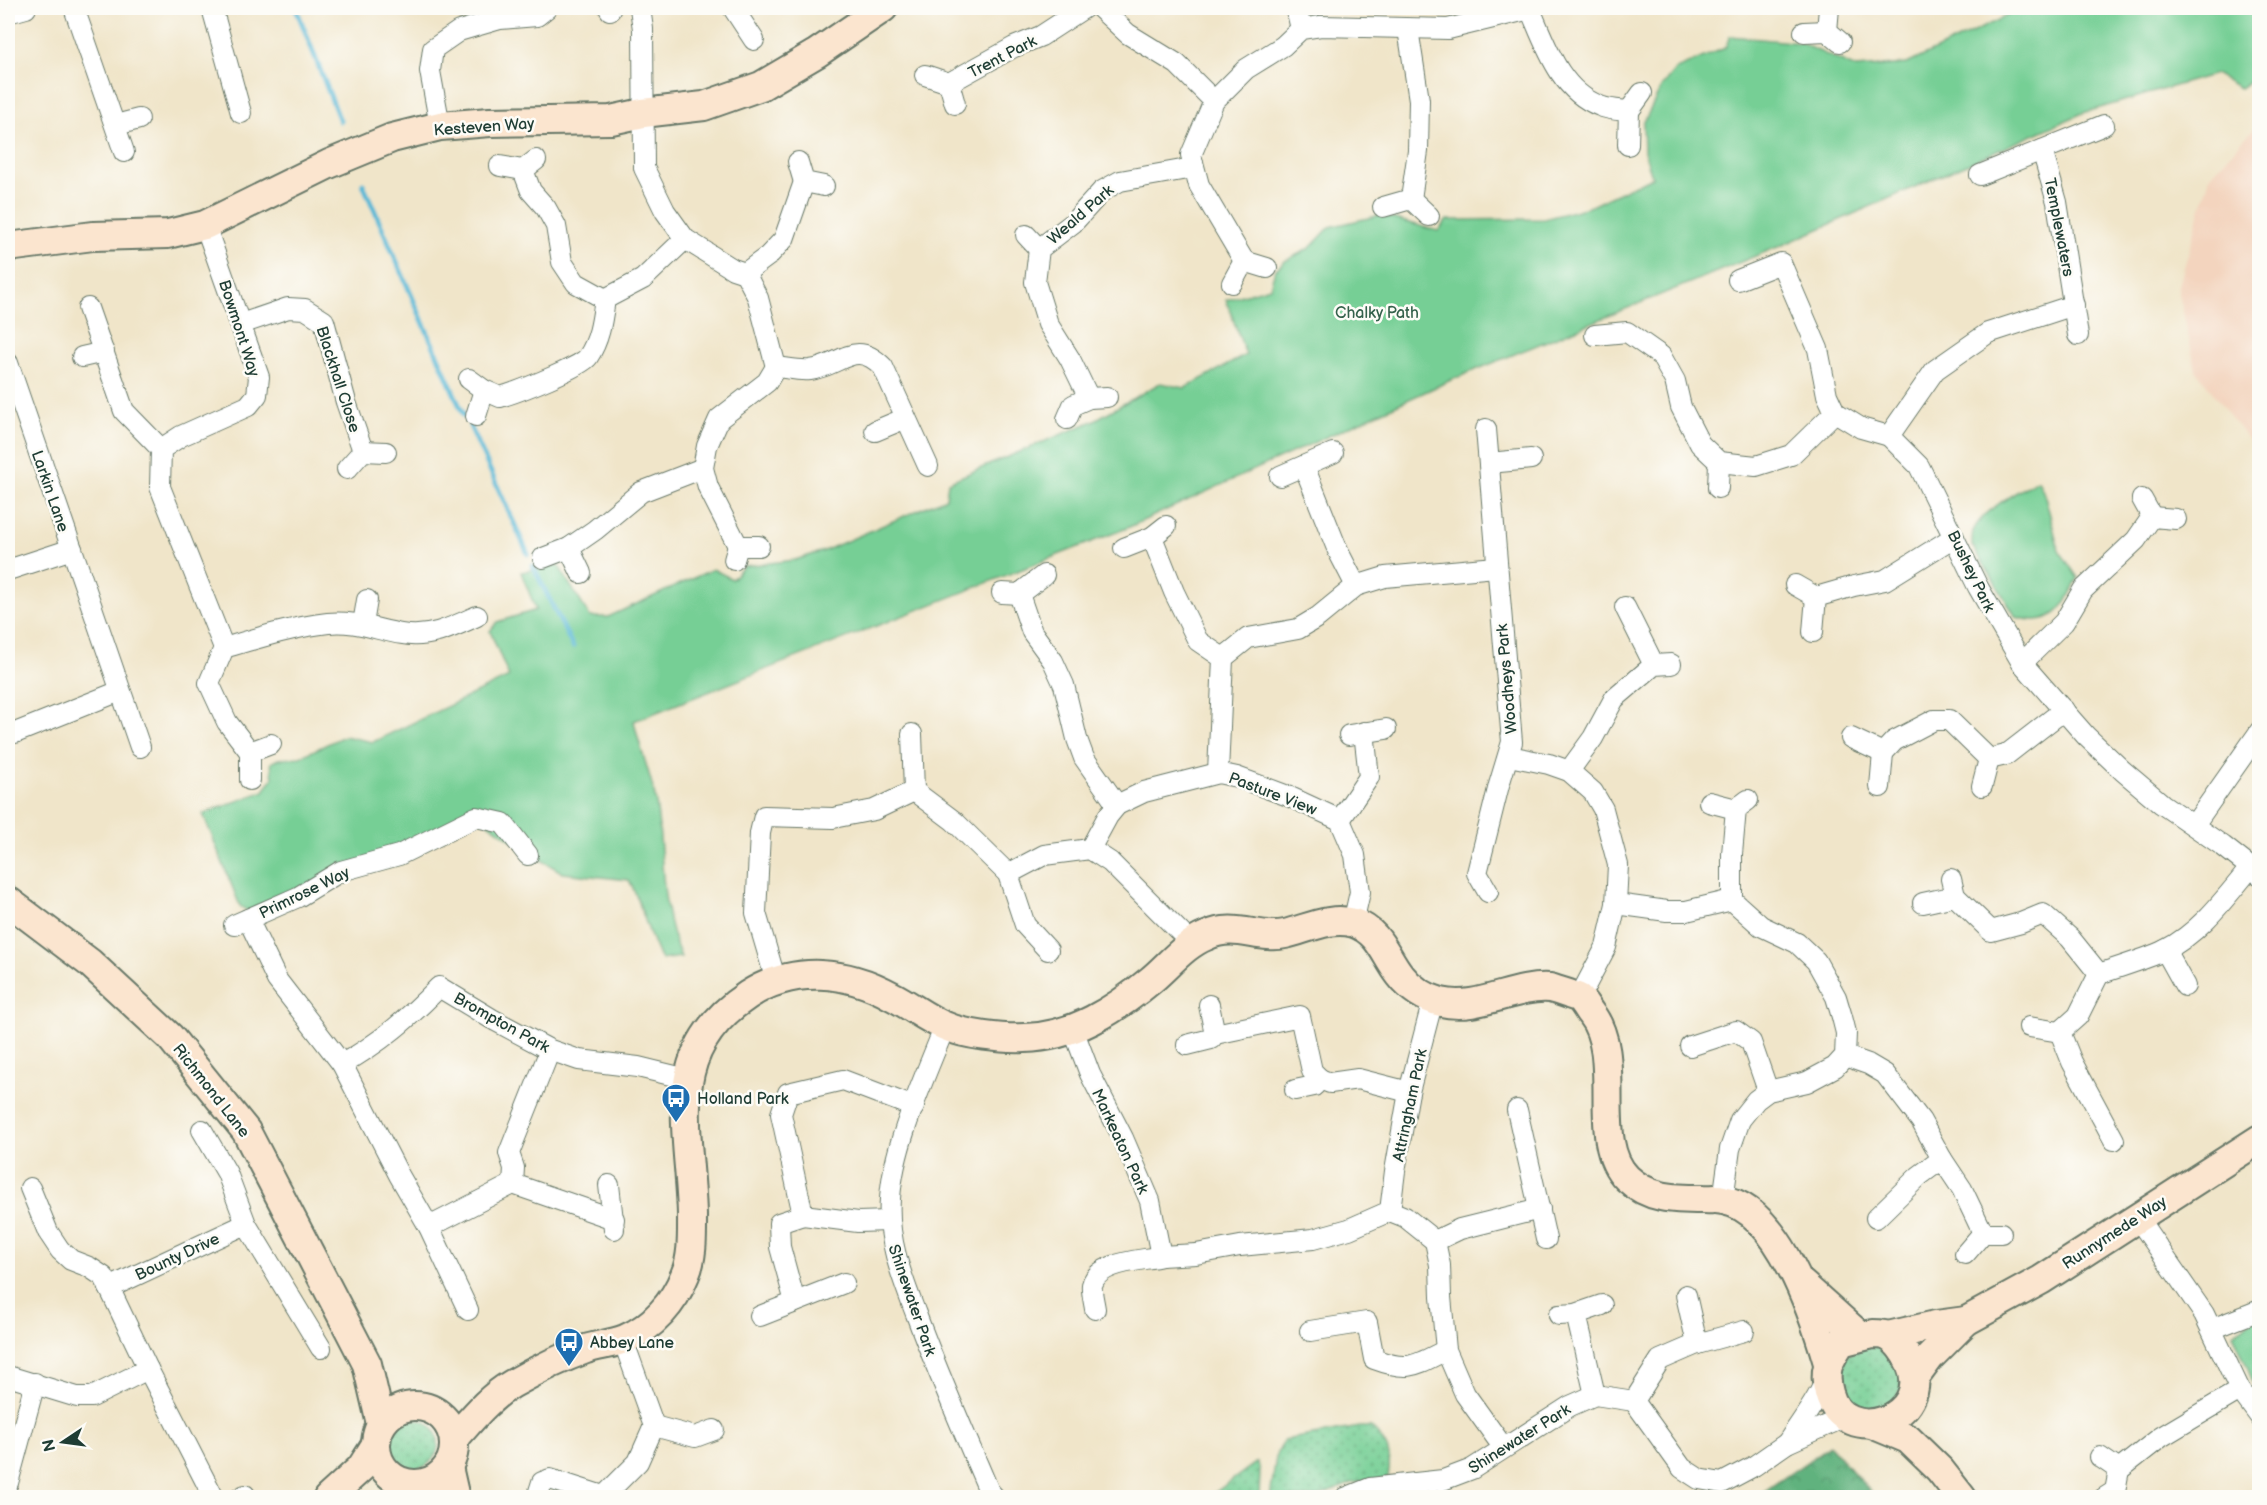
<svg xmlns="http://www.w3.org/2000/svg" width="2267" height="1505" font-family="'Balsamiq Sans',sans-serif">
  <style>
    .built { fill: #f3d4be }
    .grass { fill: url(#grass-dots); stroke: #4a8664; stroke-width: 1.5 }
    .forest { fill: url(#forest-crowns); stroke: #407859; stroke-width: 1.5 }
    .park { fill: #76cf95; stroke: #4a8664; stroke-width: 1.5 }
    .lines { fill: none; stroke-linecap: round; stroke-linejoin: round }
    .stream { stroke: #57b8d6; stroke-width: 5 }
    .street-casing { stroke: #687868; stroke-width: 22 }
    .secondary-casing { stroke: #687868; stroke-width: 32 }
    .street { stroke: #fff; stroke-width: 20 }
    .secondary { stroke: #fbe5cf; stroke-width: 28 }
    .labels { text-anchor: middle; stroke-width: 5; stroke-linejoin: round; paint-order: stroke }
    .street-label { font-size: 16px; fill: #1f3d34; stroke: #fdfcf7 }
    .park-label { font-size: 16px; fill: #35624c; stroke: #fdfcf7 }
    .poi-label { font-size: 16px; fill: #1f3d34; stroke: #fdfcf7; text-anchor: start }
  </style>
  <defs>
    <pattern id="grass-dots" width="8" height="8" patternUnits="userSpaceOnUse" patternTransform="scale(1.5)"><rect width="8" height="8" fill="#76cf95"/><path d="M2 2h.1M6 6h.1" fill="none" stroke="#60a97a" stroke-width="1.8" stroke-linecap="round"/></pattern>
    <pattern id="forest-crowns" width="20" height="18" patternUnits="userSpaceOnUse" patternTransform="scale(1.5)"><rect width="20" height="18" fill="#60b27e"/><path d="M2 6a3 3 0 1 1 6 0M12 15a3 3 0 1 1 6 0" fill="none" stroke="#4f9268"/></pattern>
  </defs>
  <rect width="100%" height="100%" fill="#fdfcf7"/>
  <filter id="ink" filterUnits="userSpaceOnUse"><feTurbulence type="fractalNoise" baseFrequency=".0167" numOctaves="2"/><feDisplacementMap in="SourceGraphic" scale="12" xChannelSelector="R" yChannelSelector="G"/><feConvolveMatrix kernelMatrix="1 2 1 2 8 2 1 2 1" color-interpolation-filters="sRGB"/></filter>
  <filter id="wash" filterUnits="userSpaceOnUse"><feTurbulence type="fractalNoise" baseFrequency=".008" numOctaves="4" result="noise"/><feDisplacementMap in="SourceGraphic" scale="24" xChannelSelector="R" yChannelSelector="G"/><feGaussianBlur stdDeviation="1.35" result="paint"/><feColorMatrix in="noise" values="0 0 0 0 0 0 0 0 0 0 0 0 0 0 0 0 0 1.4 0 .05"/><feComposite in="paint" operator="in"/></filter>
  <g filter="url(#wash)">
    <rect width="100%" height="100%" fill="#f0e5c9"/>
    <path class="built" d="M2259 123V455L2196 370 2178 289 2210 176Z"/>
    <g class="grass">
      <path d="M1877 1345 1890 1350 1905 1385 1891 1406 1865 1411C1861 1408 1856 1406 1852 1403 1838 1392 1832 1365 1849 1354 1857 1349 1868 1348 1877 1345Z"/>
      <circle cx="413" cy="1444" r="25"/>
      <path d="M1360 1427H1371C1388 1444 1392 1453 1388 1478L1352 1483 1317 1497 1270 1498 1276 1457 1284 1440Z"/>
      <path d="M1257 1462 1260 1470 1259 1497H1209Z"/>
    </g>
    <path class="forest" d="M1830 1446 1875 1497H1756Z"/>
    <g class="park">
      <path d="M2023 8H2259V75L2240 88 2215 74 2083 113 1785 244 1451 380 1127 528 634 721C639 747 650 772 655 797 665 851 658 905 681 957L661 960C647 933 643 907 629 880L563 873 533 855 475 814 249 912 240 906 203 814 264 791 273 778 271 763 278 759 300 757 344 736 373 742 509 677 490 631 497 622 536 610 521 572 558 565 590 617H608L713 569 732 579 744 566 795 560 824 551 946 498 948 482 1093 421 1160 383 1185 388 1246 355 1226 300 1270 287 1275 270 1285 261 1310 248 1330 227 1381 215 1438 231 1447 220 1544 219 1589 207 1652 177 1644 151 1643 124 1662 86 1676 69 1725 48 1730 36 1801 43 1856 68 1907 64Z"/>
      <path d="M2038 480 2045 496 2059 550 2078 578C2065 608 2053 628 2016 617L1972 545C1972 541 1972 535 1973 531 1983 510 2018 491 2038 480Z"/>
      <path d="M2259 1316V1397L2233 1333Z"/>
    </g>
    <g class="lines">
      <g class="stream">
        <path d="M296 8 340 121"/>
        <path d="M363 184 464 416"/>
        <path d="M470 426 528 554"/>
        <path d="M533 566 573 647"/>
      </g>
    </g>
  </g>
  <g filter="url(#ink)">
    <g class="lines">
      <g class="street-casing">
        <g id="street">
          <path d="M74 8 124 152"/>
          <path d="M212 8 241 113"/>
          <path d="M609 8 610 10"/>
          <path d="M640 8 643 29 644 168 665 211 685 239 733 269 745 273 758 298 776 367"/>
          <path d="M733 8 754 40"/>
          <path d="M1100 8 1128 34 1177 64 1214 101"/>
          <path d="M1296 8 1301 29"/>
          <path d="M1530 9C1546 46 1560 91 1600 106 1609 110 1620 110 1629 111L1642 93"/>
          <path d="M8 13 26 8"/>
          <path d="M1408 29 1419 100 1418 151 1411 199"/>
          <path d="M1827 31 1829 8"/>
          <path d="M1804 32 1827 31 1840 42"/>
          <path d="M925 75 949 83 955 104"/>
          <path d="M949 83 1014 47 1041 36 1084 8"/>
          <path d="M116 125 139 119"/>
          <path d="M440 126 430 71 433 49 459 31 500 19 537 16 547 8"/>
          <path d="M1628 145 1629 111"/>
          <path d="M2042 150 2057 202 2078 335"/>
          <path d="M798 162 804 182 824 186"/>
          <path d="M500 166 523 170 536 160"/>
          <path d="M523 170 531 191 546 208 556 226 562 262 576 283 605 299"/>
          <path d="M1980 175 2104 125"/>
          <path d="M1383 207 1411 199 1429 216"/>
          <path d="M205 225 259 377 257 395 248 406 181 436 161 449 160 487 224 648"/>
          <path d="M1026 235 1039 249"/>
          <path d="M1244 261 1199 185 1191 155 1214 101 1246 69 1283 46 1301 29 1321 26 1448 29 1530 9V8"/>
          <path d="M745 273 768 256 784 239 804 182"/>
          <path d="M1738 280 1781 263 1818 349 1827 395 1835 412 1861 428 1889 436 1919 466 1978 587 2022 663 2086 736 2123 771 2162 804 2223 846 2260 875"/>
          <path d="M1232 283 1244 261 1267 268"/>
          <path d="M88 308 124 411 161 449"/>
          <path d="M241 324 288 308 305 309 324 321 346 402 363 451"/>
          <path d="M1595 335 1627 332 1661 356 1675 381 1681 407 1700 444 1719 462 1756 466 1791 455 1835 412"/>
          <path d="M82 357 104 352"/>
          <path d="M8 363 140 747"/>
          <path d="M776 367C787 368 799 371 810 370 841 366 855 338 883 367L928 466"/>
          <path d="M469 379 484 390 500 397C515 393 581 367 588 357 600 339 602 320 605 299L643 279 685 239"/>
          <path d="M1089 398 1070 359 1048 324 1035 282 1039 249 1073 223 1102 191 1120 181 1193 168"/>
          <path d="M476 416 484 390"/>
          <path d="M1067 419 1073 405 1089 398 1107 397"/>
          <path d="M1486 429 1512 742 1499 785 1477 873 1488 892"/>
          <path d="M875 431 906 418"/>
          <path d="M1889 436 1935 370 1988 333 2074 305"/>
          <path d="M1489 463 1531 459"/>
          <path d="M1304 466 1338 551 1356 586"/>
          <path d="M347 469 363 451 386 452"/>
          <path d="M1280 476 1333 453"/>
          <path d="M1718 488 1719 462"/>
          <path d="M2142 499 2152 517"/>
          <path d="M1152 537 1174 592 1198 641 1223 658 1218 773"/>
          <path d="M738 546 708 487 703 468 707 446 719 419 767 382 776 367"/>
          <path d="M569 548 581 573"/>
          <path d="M1124 548 1152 537 1166 526"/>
          <path d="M543 558 569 548 595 530 641 492 703 468"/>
          <path d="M734 560 738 546H759"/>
          <path d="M8 570 72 549"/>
          <path d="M1795 585 1816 597"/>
          <path d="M1002 593 1019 594 1044 575"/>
          <path d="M1019 594 1032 632 1053 661 1064 685 1077 739 1084 758 1117 805"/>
          <path d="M1625 607 1654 665"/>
          <path d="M363 624 367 600"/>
          <path d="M1813 632 1816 597 1854 586 1885 580 1954 537"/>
          <path d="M1223 658 1248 638 1298 629 1318 617 1356 586 1385 577 1496 567"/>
          <path d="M2022 663 2064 622 2083 590 2136 540 2152 517 2176 519"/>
          <path d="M15 733 120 691"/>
          <path d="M912 734 914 791"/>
          <path d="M1349 735 1386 729"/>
          <path d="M1851 738 1883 753 1894 741 1934 720H1949L1989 759 2006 755 2064 710"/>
          <path d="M250 752 227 722 209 683 224 648C258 638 293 627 328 623 354 620 377 630 402 634 429 639 453 627 477 616"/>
          <path d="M1509 756 1549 764 1569 771 1593 792 1603 809 1618 865 1616 904 1606 947 1579 998"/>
          <path d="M1569 771 1593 738 1614 699 1654 665 1671 664"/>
          <path d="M250 780V752L271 744"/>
          <path d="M1982 786 1989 759"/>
          <path d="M1880 787 1883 753"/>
          <path d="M1709 802 1736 809 1748 800"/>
          <path d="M1340 820 1369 777 1364 732"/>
          <path d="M2194 825 2260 731"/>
          <path d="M1090 849 1108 816 1117 805 1144 792 1218 773 1237 777 1288 796 1340 820 1355 855 1360 892 1353 923"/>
          <path d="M1008 874 1044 855 1090 849 1110 862 1191 943"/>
          <path d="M1951 879 1955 896 1991 931 2021 923 2043 914 2070 938 2099 974C2121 966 2144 960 2165 950 2200 933 2226 897 2251 867"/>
          <path d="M1732 900V854L1736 809"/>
          <path d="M1923 903 1955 896"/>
          <path d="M1616 904 1667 911H1686L1732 900 1761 926 1797 943 1816 961 1836 997 1842 1017 1846 1033 1845 1056 1835 1067 1807 1082 1768 1091 1756 1100 1740 1120 1730 1149 1723 1200"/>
          <path d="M248 919 277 980 342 1064 399 1175 429 1227 468 1310"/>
          <path d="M234 925 298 897 341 871 399 855 476 817 503 823 528 855"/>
          <path d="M2165 950 2185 986"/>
          <path d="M2099 974 2078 1016 2060 1032 2072 1062 2114 1140"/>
          <path d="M776 981 756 913 760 833 764 816 833 818 874 810 914 791 954 821 1008 874 1025 925 1048 950"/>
          <path d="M1209 1005 1215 1034"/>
          <path d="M945 1026C925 1077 893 1145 890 1199 887 1240 902 1277 916 1314 938 1374 964 1432 989 1491L995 1498"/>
          <path d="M2029 1027 2060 1032"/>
          <path d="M1073 1029 1090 1074 1123 1138 1150 1201 1161 1256 1196 1254 1240 1246 1313 1239 1349 1229 1390 1211 1395 1171 1409 1092 1433 1000"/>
          <path d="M1187 1045 1211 1039 1215 1034 1300 1016 1312 1071 1320 1079"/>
          <path d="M1690 1046 1736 1031 1751 1042 1768 1091"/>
          <path d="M1845 1056 1868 1064 1885 1074 1921 1121 1942 1159 1919 1176 1876 1218"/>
          <path d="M342 1064C380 1043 409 1018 439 987L492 1019 550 1050 579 1060 638 1067 687 1079"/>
          <path d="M1295 1090 1314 1086 1320 1079 1330 1083 1358 1079 1409 1092"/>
          <path d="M1517 1110 1546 1239"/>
          <path d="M202 1130 227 1173 246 1224 321 1348"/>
          <path d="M1942 1159 1962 1189 1983 1233"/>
          <path d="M513 1184 514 1168 509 1153 550 1050"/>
          <path d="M609 1185 614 1229"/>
          <path d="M30 1188 48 1232 60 1250 71 1260 89 1267 104 1277 148 1369 214 1498"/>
          <path d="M1390 1211 1405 1217 1435 1241"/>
          <path d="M803 1215 858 1222 889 1221"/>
          <path d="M2137 1217 2204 1314 2240 1390 2260 1417"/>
          <path d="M429 1227 513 1184 614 1219"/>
          <path d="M1435 1241 1440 1265 1441 1297 1446 1350 1465 1394 1503 1447"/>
          <path d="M1435 1241 1460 1229 1540 1209"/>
          <path d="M1965 1254 1983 1233H2001"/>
          <path d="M109 1288 246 1224"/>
          <path d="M1686 1295 1697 1344 1744 1331"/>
          <path d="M795 1302 780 1247 779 1223 803 1215 781 1114 788 1093 843 1080 914 1107"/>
          <path d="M1095 1309C1094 1302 1091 1291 1092 1285 1098 1261 1142 1261 1161 1256"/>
          <path d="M1576 1314 1595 1395"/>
          <path d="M1559 1315 1576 1314 1602 1305"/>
          <path d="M760 1316 844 1283"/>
          <path d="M2212 1329 2260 1310"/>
          <path d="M1310 1331 1367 1322 1374 1359C1409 1372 1414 1366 1446 1350"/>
          <path d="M1697 1344 1660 1360 1634 1401 1682 1468 1699 1479 1722 1483 1754 1466 1787 1443 1845 1417"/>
          <path d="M8 1376 77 1397H92L148 1369"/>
          <path d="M654 1426 695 1437 714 1430"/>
          <path d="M1787 1443C1800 1422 1817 1402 1826 1379"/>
          <path d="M2100 1457 2119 1470 2115 1491 2104 1498"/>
          <path d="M2119 1470 2161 1437 2240 1390"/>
          <path d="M8 1483 35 1383"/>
          <path d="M240 1498 245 1495"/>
          <path d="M537 1498 542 1482 550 1479 603 1496"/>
          <path d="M602 1498 638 1462 654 1426 623 1340"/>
          <path d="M1345 1498 1370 1488 1443 1480 1472 1469 1570 1406 1595 1395 1634 1401"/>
        </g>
      </g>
      <g class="secondary-casing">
        <g id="secondary">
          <path d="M8 247 93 236 168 234 205 225 329 164 392 138 440 126 490 122 611 120 643 113 704 106 761 86 817 53 883 8"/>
          <path d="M8 901 90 963 170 1037 246 1131 367 1364 381 1424"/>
          <path d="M1802 1284 1860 1336"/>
          <path d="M1873 1334C1877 1334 1884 1334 1887 1336 1897 1340 1906 1354 1910 1363 1935 1419 1844 1450 1829 1393 1823 1370 1828 1362 1841 1342Z"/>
          <path d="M1888 1336 1936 1325 1966 1321"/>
          <path d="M1916 1376 1930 1357 1966 1321 2041 1280 2260 1139"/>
          <circle cx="415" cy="1445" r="39"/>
          <path d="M1872 1424 1908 1439 1940 1470 1962 1498"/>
          <path d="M454 1439C472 1419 488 1398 512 1384 535 1371 561 1358 586 1349 598 1345 612 1344 625 1339 653 1327 674 1303 685 1275 693 1257 692 1234 692 1215 690 1128 661 1052 748 995 794 965 847 971 892 996 910 1005 927 1019 945 1026 965 1035 1003 1039 1025 1038 1073 1037 1115 1010 1151 980 1169 965 1184 945 1206 936 1236 922 1258 940 1285 934 1307 929 1331 916 1354 923 1380 932 1385 956 1400 975 1410 988 1425 998 1441 1002 1479 1011 1513 985 1550 988 1554 989 1566 993 1569 994 1573 996 1576 996 1579 998 1584 1002 1587 1009 1591 1014 1625 1057 1589 1141 1627 1178 1649 1199 1674 1199 1703 1199 1709 1200 1716 1198 1723 1200 1779 1209 1814 1315 1828 1363"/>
          <path d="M448 1467 455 1498"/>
          <path d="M328 1498 361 1468 375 1446"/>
        </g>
      </g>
      <use href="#street" class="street"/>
      <use href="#secondary" class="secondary"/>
    </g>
  </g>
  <defs>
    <g id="bus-pin" transform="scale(1.5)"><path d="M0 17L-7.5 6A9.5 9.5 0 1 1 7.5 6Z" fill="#1f6fb2" stroke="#fdfcf7"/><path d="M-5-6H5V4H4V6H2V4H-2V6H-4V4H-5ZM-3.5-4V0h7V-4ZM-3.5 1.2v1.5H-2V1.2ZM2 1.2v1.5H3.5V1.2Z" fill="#fff"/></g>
  </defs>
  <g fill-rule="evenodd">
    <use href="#bus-pin" x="676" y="1098"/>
    <use href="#bus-pin" x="569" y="1342"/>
  </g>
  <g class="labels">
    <g class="street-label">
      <text transform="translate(1002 56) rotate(-27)" y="6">Trent Park</text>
      <text transform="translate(484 126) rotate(-4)" y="6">Kesteven Way</text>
      <text transform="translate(1080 214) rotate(-41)" y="6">Weald Park</text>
      <text transform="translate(2060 227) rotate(79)" y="6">Templewaters</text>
      <text transform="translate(240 328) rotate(72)" y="6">Bowmont Way</text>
      <text transform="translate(339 379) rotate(72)" y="6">Blackhall Close</text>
      <text transform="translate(51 491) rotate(71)" y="6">Larkin Lane</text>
      <text transform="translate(1972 571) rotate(64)" y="6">Bushey Park</text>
      <text transform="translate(1506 679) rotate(-95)" y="6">Woodheys Park</text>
      <text transform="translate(1273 793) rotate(21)" y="6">Pasture View</text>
      <text transform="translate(304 892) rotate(-26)" y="6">Primrose Way</text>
      <text transform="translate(502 1022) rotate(29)" y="6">Brompton Park</text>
      <text transform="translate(212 1090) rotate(52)" y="6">Richmond Lane</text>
      <text transform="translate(1409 1105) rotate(-78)" y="6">Attringham Park</text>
      <text transform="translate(1121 1141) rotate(65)" y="6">Markeaton Park</text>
      <text transform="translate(2114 1232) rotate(-33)" y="6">Runnymede Way</text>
      <text transform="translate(177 1256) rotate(-25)" y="6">Bounty Drive</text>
      <text transform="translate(913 1300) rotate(71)" y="6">Shinewater Park</text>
      <text transform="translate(1519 1438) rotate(-32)" y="6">Shinewater Park</text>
    </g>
    <g class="park-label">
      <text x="1377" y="318">Chalky Path</text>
    </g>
    <g class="poi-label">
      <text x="697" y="1104">Holland Park</text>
      <text x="590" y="1348">Abbey Lane</text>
    </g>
  </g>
  <rect width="2267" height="1505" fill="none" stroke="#fdfcf7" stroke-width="30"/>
  <g transform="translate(63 1442) rotate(257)" stroke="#fdfcf7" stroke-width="4.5" paint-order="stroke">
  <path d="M0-4.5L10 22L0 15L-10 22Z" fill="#1f3d34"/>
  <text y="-9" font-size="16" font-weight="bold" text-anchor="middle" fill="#1f3d34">N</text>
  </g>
</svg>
